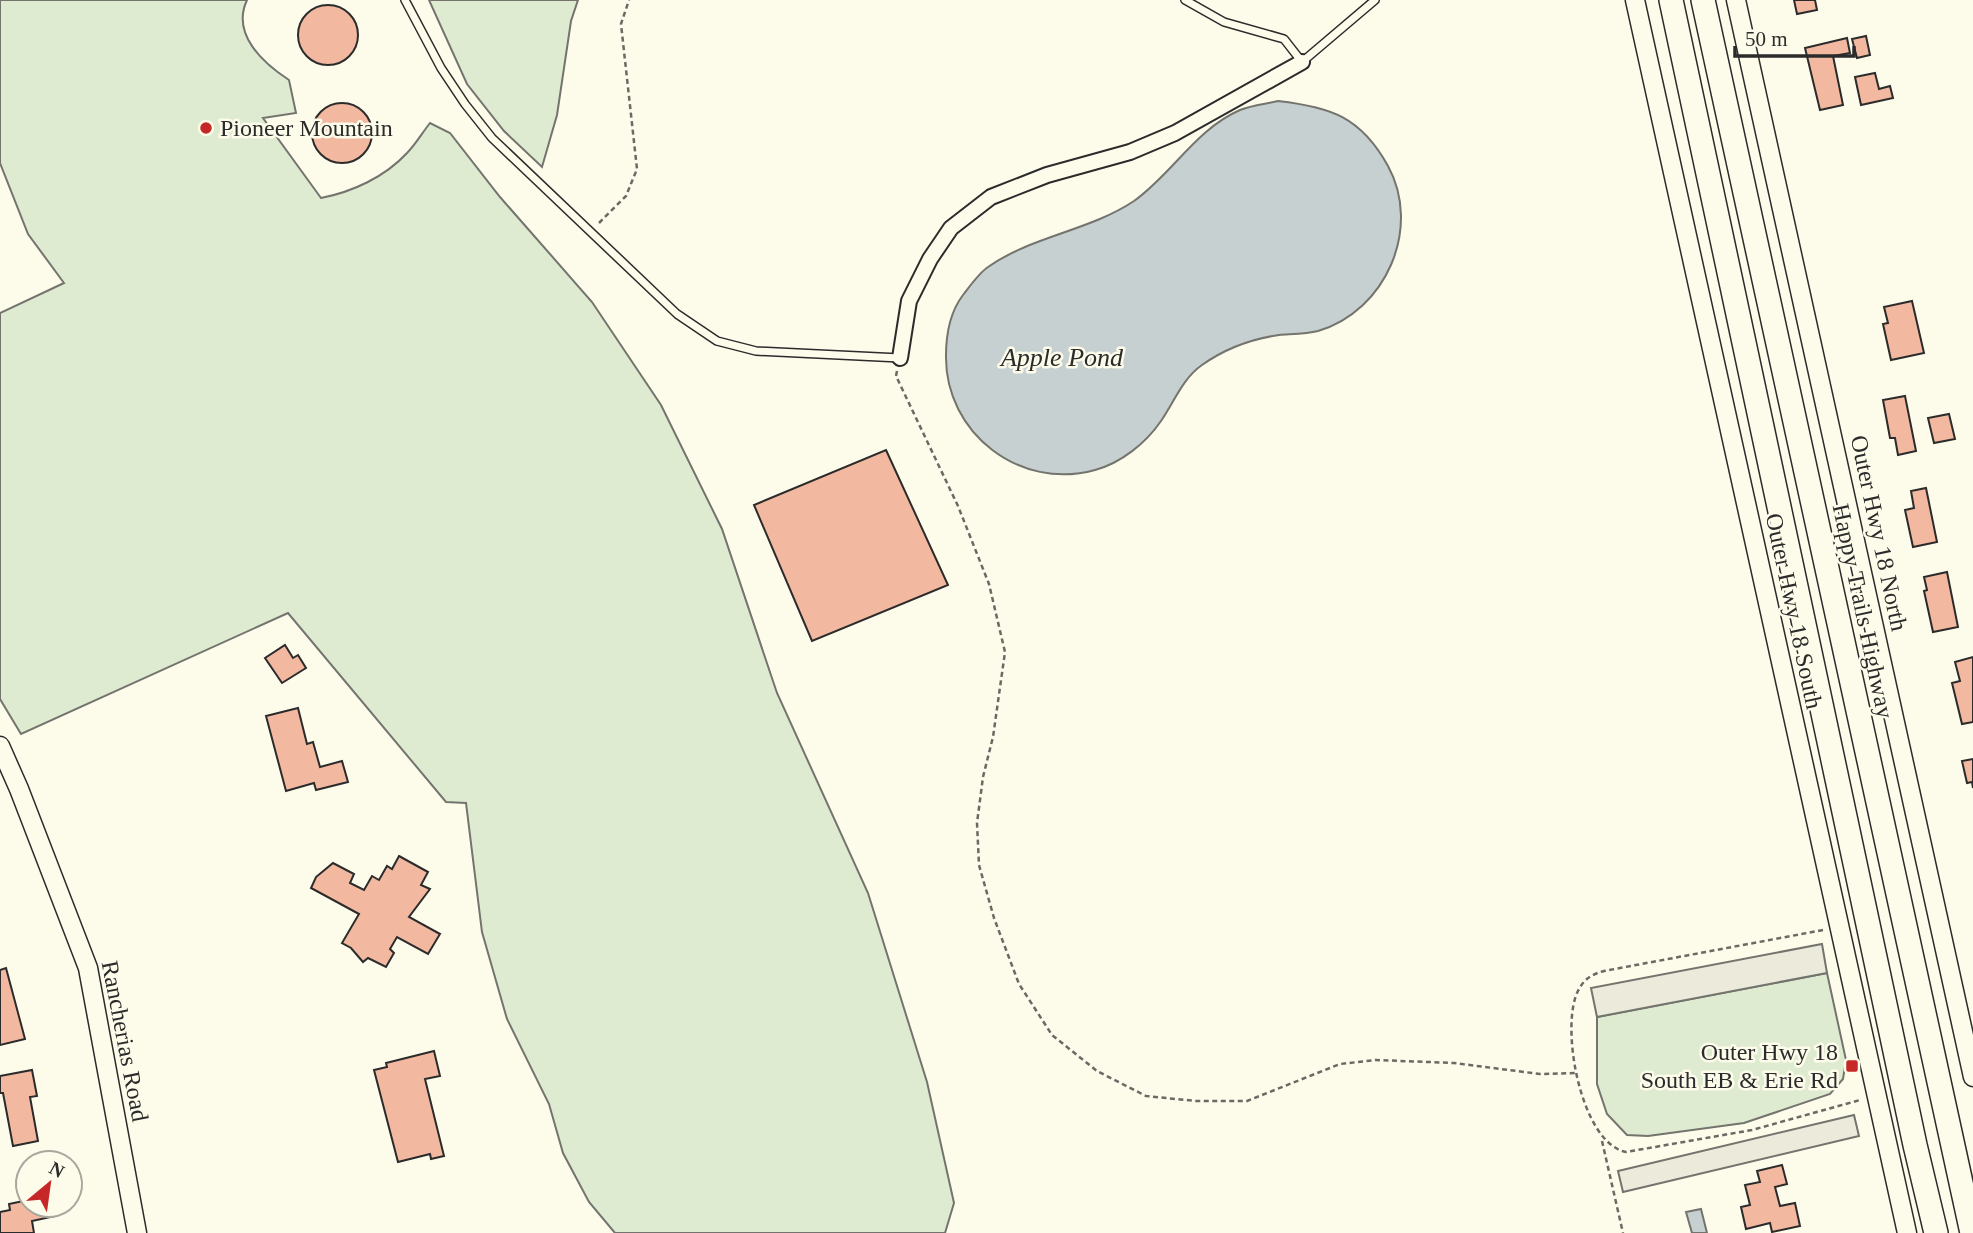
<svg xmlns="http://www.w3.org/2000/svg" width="1973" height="1233" font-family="'Times New Roman',serif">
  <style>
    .green { fill: #deebd1; stroke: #74746e; stroke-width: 2 }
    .parking { fill: #eceadb; stroke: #74746e; stroke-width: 2 }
    .water { fill: #c7d0d0; stroke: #74746e; stroke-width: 2 }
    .building { fill: #f2b8a0; stroke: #2b2b2b; stroke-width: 2 }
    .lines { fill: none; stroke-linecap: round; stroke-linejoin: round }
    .service-casing { stroke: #2b2b2b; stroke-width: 10 }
    .minor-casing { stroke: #2b2b2b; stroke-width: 18 }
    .tertiary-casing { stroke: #2b2b2b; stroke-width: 21 }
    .primary-casing { stroke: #2b2b2b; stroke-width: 26 }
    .path { stroke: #6a6964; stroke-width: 2.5; stroke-dasharray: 5 3.5; stroke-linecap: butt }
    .service { stroke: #fdfbea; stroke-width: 7 }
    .minor { stroke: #fdfbea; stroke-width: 14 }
    .tertiary { stroke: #fdfbea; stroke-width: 18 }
    .primary { stroke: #fdfbea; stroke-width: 23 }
    .poi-dot { fill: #c62828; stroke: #fdfbea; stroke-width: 2.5 }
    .labels { text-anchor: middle; stroke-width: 5; stroke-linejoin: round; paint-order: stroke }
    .poi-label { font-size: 24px; fill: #2b2b2b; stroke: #fdfbea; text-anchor: start }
    .street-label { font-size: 24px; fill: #2b2b2b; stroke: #fdfbea }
    .water-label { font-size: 26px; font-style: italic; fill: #2b2b2b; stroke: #fdfbea }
  </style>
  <rect width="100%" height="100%" fill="#fdfbea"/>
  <g class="green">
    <path d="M0 0H247C231 34 263 63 289 80L296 113 263 118 321 198C352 192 385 177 407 153 416 144 422 133 430 123L450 133 500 197 592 302 661 405 722 529 777 693 868 893 927 1082 954 1203 945 1233H615L589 1202 563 1153 549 1104 507 1019 482 932 466 803 446 802 288 613 21 734 0 699V313L64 283 28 234 0 163Z"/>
    <path d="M429 0H578L571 21 557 115 542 167 504 131 467 84Z"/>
    <path d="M1827 973 1846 1060 1843 1079 1830 1094 1744 1123 1648 1136 1627 1135 1607 1114 1597 1084V1017Z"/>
  </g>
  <g class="parking">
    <path d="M1822 944 1827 973 1597 1017 1591 988Z"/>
    <path d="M1854 1115 1859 1136 1623 1192 1618 1171Z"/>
  </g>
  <g class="water">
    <path d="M1278 101C1331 107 1361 117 1388 166 1422 228 1386 311 1318 331 1306 334 1291 334 1279 335 1251 339 1226 348 1202 365 1183 378 1174 402 1161 421 1146 443 1121 463 1095 470 1020 491 945 433 946 356 946 336 950 312 963 295 970 286 979 273 988 267 1032 236 1089 231 1134 201 1172 174 1196 129 1240 110 1252 105 1266 104 1278 101Z"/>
    <path d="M1701 1209 1707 1233H1692L1686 1212Z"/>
  </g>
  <g class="building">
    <path d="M1794 0H1815L1817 10 1797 14Z"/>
    <circle cx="328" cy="35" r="30"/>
    <path d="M1866 36 1870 55 1857 58 1852 39Z"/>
    <path d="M1847 38 1850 53 1833 56 1843 105 1820 110 1805 48Z"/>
    <path d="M1875 73 1879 89 1890 86 1893 98 1861 105 1855 77Z"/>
    <circle cx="342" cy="133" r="30"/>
    <path d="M1912 301 1924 353 1891 360 1883 324 1888 323 1884 307Z"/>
    <path d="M1905 396 1916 451 1898 455 1895 438H1890L1883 400Z"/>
    <path d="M1949 414 1955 439 1934 443 1928 418Z"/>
    <path d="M886 450 948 585 812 641 754 505Z"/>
    <path d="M1926 488 1937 542 1913 547 1905 510 1914 508 1911 491Z"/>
    <path d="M1947 572 1958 627 1933 632 1924 591 1927 590 1924 577Z"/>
    <path d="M285 645 293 658 298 655 306 668 282 683 265 658Z"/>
    <path d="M1973 657V722L1962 724 1952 683 1960 681 1955 662Z"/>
    <path d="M298 708 307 744 313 742 320 767 342 761 348 782 316 790 314 783 286 791 266 716Z"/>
    <path d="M1973 759V788L1972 782 1967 783 1962 761Z"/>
    <path d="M399 856 428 872 421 885 430 889 409 917 440 934 428 954 397 937 390 949 394 953 386 967 368 958 363 962 351 948 342 943 359 914 311 888 316 877 333 863 354 874 350 883 364 890 372 876 379 880 387 866 392 869Z"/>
    <path d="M6 968 25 1039 0 1045V970Z"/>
    <path d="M434 1051 440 1076 425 1079 444 1156 431 1159 430 1154 398 1162 374 1070 387 1067 386 1063Z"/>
    <path d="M32 1070 37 1096 30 1097 38 1141 13 1146 3 1093H0V1076Z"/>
    <path d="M1782 1165 1787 1184 1775 1187 1780 1206 1795 1203 1800 1226 1772 1232 1770 1223 1746 1229 1741 1207 1750 1205 1745 1185 1760 1182 1757 1171Z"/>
    <path d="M28 1200V1205H52L55 1216 32 1221 34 1233H0V1212L10 1210 9 1204Z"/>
  </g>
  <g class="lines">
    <g class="service-casing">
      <g id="service">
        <path d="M405 0 441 68 465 104 492 138 677 314 717 341 756 351 900 358"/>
        <path d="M1185 0 1224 22 1284 39 1302 62 1375 0"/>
      </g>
    </g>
    <g class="minor-casing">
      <path id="minor" d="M900 358 909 301 930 259 951 228 991 197 1047 175 1130 152 1175 133 1302 62"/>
    </g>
    <g class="tertiary-casing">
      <g id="tertiary">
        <path d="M1635 0 1907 1233"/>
        <path d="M1736 0 1973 1077"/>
        <path d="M0 746 19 789 88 968 137 1233"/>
      </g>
    </g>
    <g class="primary-casing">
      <g id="primary">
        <path d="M1671 0 1915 1145 1936 1233"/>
        <path d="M1703 0 1972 1233"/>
      </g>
    </g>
    <g class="path">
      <path d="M599 223 626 196 637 169 621 24 629 0"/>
      <path d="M897 371 896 376 958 506 989 584 1005 652 993 737 983 777 977 823 979 865 994 918 1019 984 1052 1035 1097 1071 1146 1096 1196 1101H1247L1340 1064 1376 1060 1454 1063 1540 1074 1577 1073"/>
      <path d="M1823 930 1604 971C1593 974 1585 978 1579 989 1559 1023 1580 1143 1626 1152L1752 1130 1860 1100"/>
      <path d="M1602 1141 1623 1233"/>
    </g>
    <use href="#service" class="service"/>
    <use href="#minor" class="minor"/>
    <use href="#tertiary" class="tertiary"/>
    <use href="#primary" class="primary"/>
  </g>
  <g class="poi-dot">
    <circle cx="206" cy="128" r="7"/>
    <rect x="1845" y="1059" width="14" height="14" rx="3.5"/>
  </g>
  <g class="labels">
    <g class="poi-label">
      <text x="220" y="136">Pioneer Mountain</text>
      <text x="1838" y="1060" text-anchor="end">Outer Hwy 18<tspan x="1838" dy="28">South EB &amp; Erie Rd</tspan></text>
    </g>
    <g class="street-label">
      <text transform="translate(1879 533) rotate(78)" y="8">Outer Hwy 18 North</text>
      <text transform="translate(1794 611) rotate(78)" y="8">Outer Hwy 18 South</text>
      <text transform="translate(1863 611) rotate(78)" y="8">Happy Trails Highway</text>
      <text transform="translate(125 1041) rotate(79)" y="8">Rancherias Road</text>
    </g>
    <g class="water-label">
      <text x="1062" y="366">Apple Pond</text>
    </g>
  </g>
  <g transform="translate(49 1184) rotate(29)"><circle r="33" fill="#fdfbea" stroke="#a9a89e" stroke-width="2"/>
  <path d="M0-5L12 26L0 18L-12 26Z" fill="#c62828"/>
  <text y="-10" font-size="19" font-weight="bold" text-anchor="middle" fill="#2b2b2b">N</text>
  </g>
  <path d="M1735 46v10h119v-10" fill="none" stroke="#2b2b2b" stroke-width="3.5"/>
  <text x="1745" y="46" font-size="21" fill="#2b2b2b" stroke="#fdfbea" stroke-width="5" paint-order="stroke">50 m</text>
</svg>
